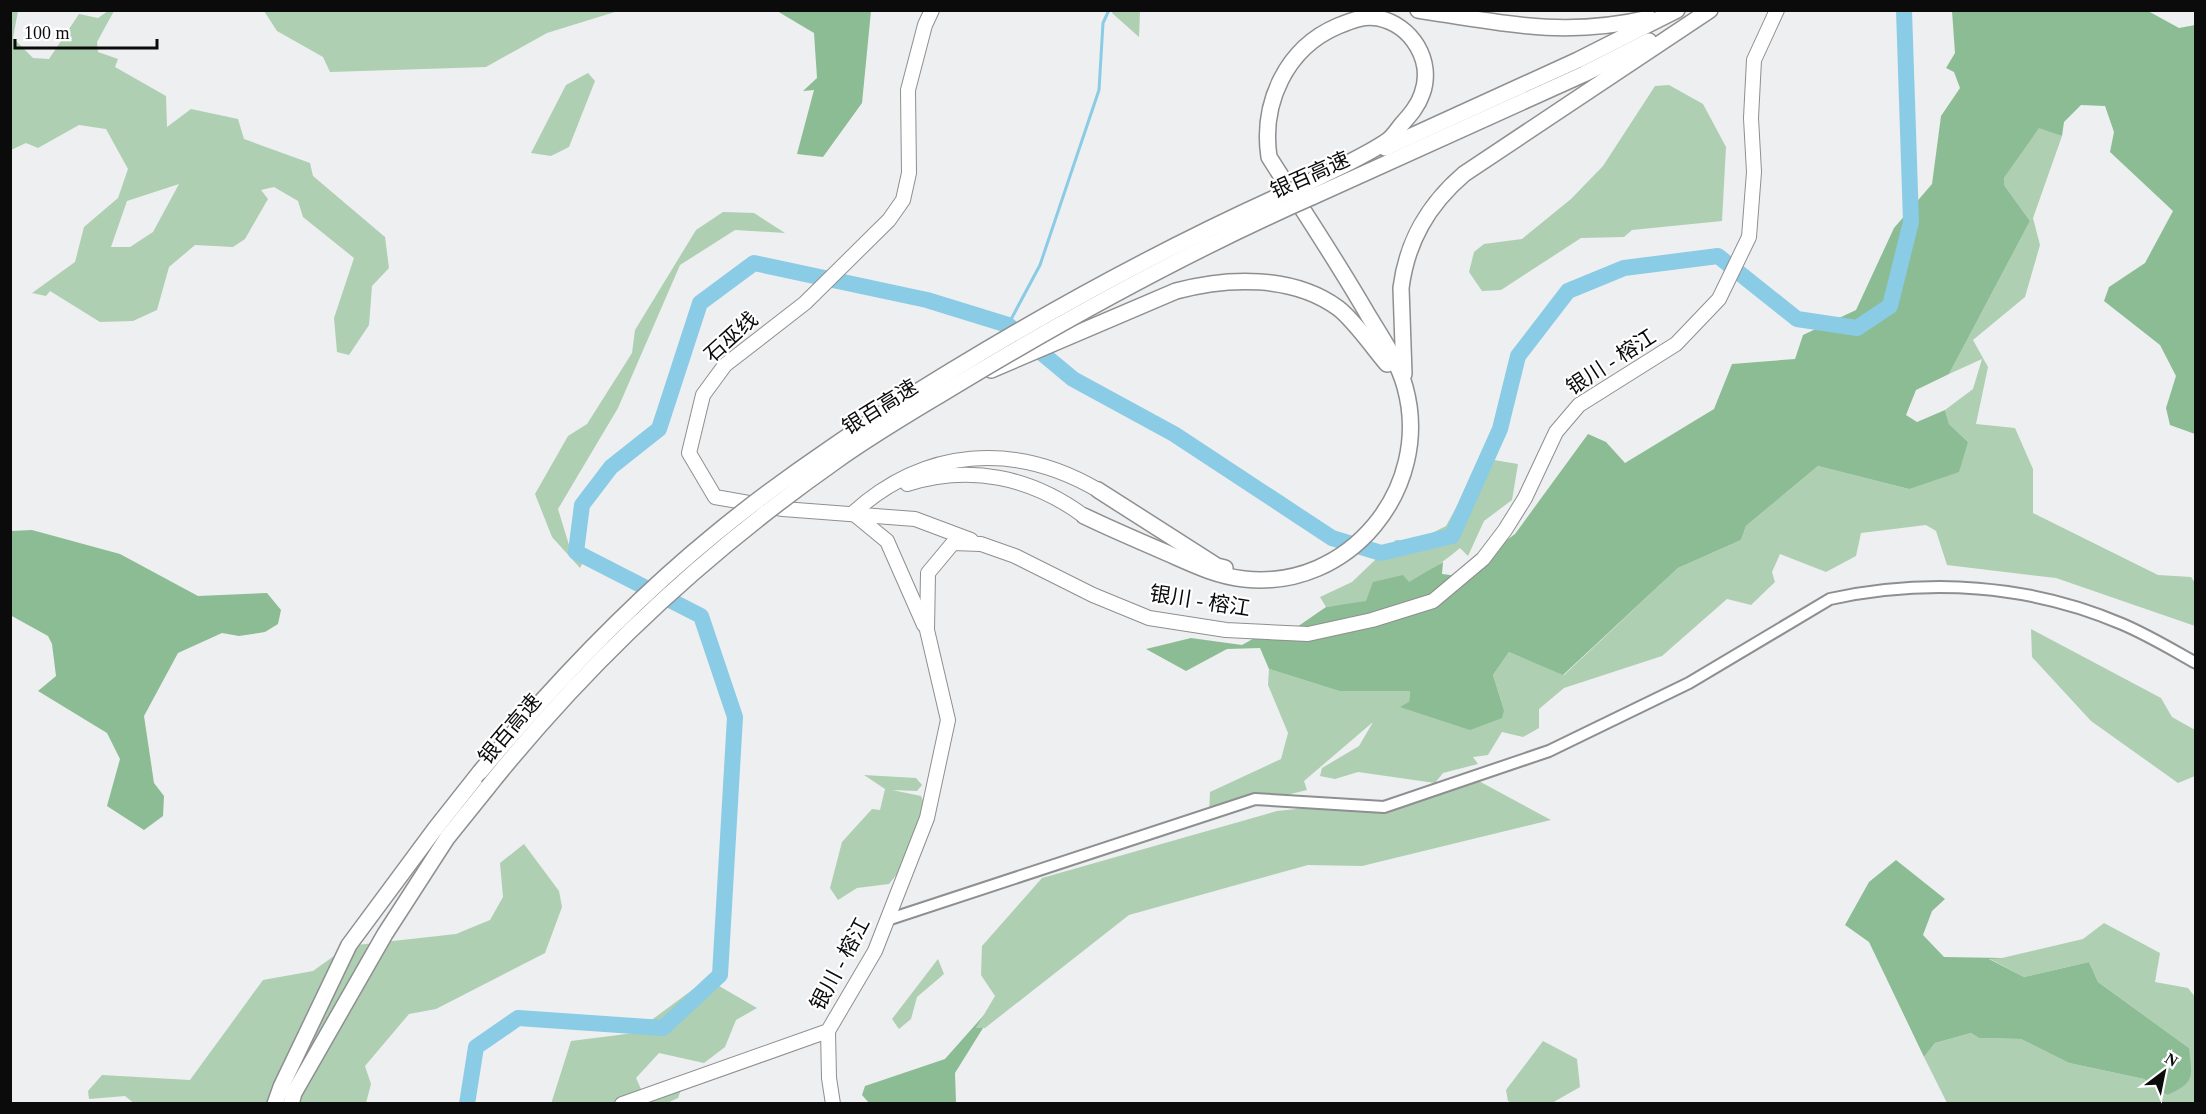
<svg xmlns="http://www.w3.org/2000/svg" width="2206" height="1114" font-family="'Times New Roman','Noto Sans SC',serif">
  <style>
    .green { fill: #aecfb2; fill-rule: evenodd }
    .forest { fill: #8cbc93 }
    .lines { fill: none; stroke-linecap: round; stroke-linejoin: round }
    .stream { stroke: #8acbe6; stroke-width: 3 }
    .river { stroke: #8acbe6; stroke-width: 16 }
    .tertiary-casing { stroke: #8e8f91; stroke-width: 14 }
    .trunk-casing { stroke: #8e8f91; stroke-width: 16 }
    .motorway-casing { stroke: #8e8f91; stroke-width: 18 }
    .tertiary { stroke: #fff; stroke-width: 10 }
    .trunk { stroke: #fff; stroke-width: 14 }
    .motorway { stroke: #fff; stroke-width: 15 }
    .motorway-bridge-casing { stroke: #8e8f91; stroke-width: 18; stroke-linecap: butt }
    .motorway-bridge { stroke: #fff; stroke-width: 15 }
    .labels { text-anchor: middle; stroke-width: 4.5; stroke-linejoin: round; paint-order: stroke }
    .street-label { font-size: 21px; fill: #0b0b0c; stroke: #fff }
  </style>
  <rect width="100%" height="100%" fill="#eeeff1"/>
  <g class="green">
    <path d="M11 10 18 11 13 38 33 58 49 59 79 14 98 18 108 11H114L97 42 98 52 118 59 115 67 166 96 167 127 191 109 238 119 244 139 310 163 313 176 385 237 389 268 372 286 369 325 349 355 337 352 334 318 354 258 303 217 298 201 274 187 261 190 268 199 245 239 233 247 195 245 169 267 157 310 133 321 100 322 50 291 46 296 32 293 75 262 84 227 118 198 128 169 106 129 79 125 38 148 26 143 11 150ZM179 184 153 232 130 247H111L127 201Z"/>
    <path d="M487 10 618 11 547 33 486 67 330 72 323 57 277 31 264 11Z"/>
    <path d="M1113 11H1140L1139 37 1112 13Z"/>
    <path d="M588 73 595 81 569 147 551 156 531 153 566 85Z"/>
    <path d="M1669 85 1703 104 1726 147 1722 221 1632 230 1624 237 1581 238 1501 290 1482 291 1469 272 1474 252 1484 244 1522 239 1571 199 1603 166 1655 86Z"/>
    <path d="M2039 127 2062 136 2033 218 2040 245 2025 297 1973 340 1988 367 1976 424 2015 428 2033 469V513L2158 575 2191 577 2195 583V626L2056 578 1947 565 1936 531 1926 525 1861 533 1856 556 1826 572 1780 554 1772 572 1775 582 1751 605 1727 599 1662 656 1564 688 1539 709V728L1523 737 1502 732 1488 755 1473 757 1478 764 1443 773 1435 783 1358 772 1335 779 1320 776 1322 768 1359 746 1373 722 1304 781 1307 790 1209 814 1210 792 1281 759 1288 733 1268 685 1269 669 1339 691H1410L1409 702 1504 710 1493 675 1509 652 1564 675 1678 568 1741 540 1746 526 1818 466 1909 489 1968 442 1949 424 1945 410 1973 389 1982 359 1949 374 2030 221 2004 185V178Z"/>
    <path d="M723 212 754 213 785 233 735 230 680 265 618 408 558 509 569 545 584 560 580 568 552 537 535 494 568 436 587 424 632 353 635 330 696 230Z"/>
    <path d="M1488 459 1518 464 1512 500 1484 521 1468 556 1460 548C1434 570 1401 590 1367 601 1355 605 1339 605 1326 607L1320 597 1352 582 1396 540 1416 541 1446 526 1476 472 1489 467Z"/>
    <path d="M2031 629 2161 698 2172 717 2195 730V776L2178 783 2091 721 2032 657Z"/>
    <path d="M864 775 916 778 922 785 917 791 892 790 921 796 925 805 904 875 898 873 889 884 857 888 838 900 830 888 842 842 872 809 880 810 885 789Z"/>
    <path d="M1475 779 1551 820 1362 866 1308 865 1129 915 985 1028H976L995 996 981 975 982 946 1042 878 1277 811 1442 794Z"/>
    <path d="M524 844 559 891 562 907 545 953 436 1009 409 1014 365 1066 371 1084 366 1103 135 1104 125 1096 89 1099 88 1091 102 1075 190 1080 263 980 313 971 348 946 456 934 490 920 503 897 500 863Z"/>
    <path d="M2104 923 2160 953 2155 982 2188 988 2195 997V1103H1947L1924 1057 1935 1043 1971 1033 1979 1038 2021 1039 2069 1063 2144 1079 2167 1095 2189 1048 2098 982 2089 962 2024 977 1988 958H1950H2002L2083 939Z"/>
    <path d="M938 959 944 974 917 997 911 1019 899 1029 892 1019Z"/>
    <path d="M707 979 757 1008 736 1020 725 1047 704 1063 659 1053 636 1078 645 1098 681 1090 678 1098 665 1104H551L571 1041 634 1033Z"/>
    <path d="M1543 1041 1577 1059 1580 1087 1552 1103H1513L1508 1101 1506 1090Z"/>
  </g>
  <g class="forest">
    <path d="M777 11H871L862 103 823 157 797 154 814 90 803 91 817 78 814 33Z"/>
    <path d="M1952 11H2148L2179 28 2195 25V434L2170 425 2166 408 2176 376 2160 345 2104 301 2109 287 2145 263 2173 211 2110 152 2114 132 2105 106 2081 105 2064 122 2062 136 2039 128 2004 178V185L2030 221 1949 374 1916 390 1906 415 1917 422 1945 410 1949 424 1968 442 1959 472 1909 489 1818 466 1746 526 1741 540 1678 568 1563 675 1509 652 1493 675 1504 710 1502 718 1470 730 1400 707 1409 702 1410 691H1339L1269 669 1260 648 1227 649 1186 671 1146 649 1191 638 1242 645 1258 636 1281 638 1326 607 1366 601 1373 582 1403 575 1409 582 1443 562 1442 574 1458 576 1515 534 1588 434 1606 442 1625 463 1714 409 1732 364 1795 359 1803 335 1856 310 1894 228 1932 184 1941 116 1960 88 1954 72 1946 68 1955 53Z"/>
    <path d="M32 530 120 554 198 596 267 593 281 610 278 624 265 632 239 636 222 633 178 653 144 716 154 783 164 796 163 816 144 830 107 806 120 759 107 733 38 691 56 676 52 644 48 636 10 615 11 531Z"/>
    <path d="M1896 860 1945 899 1932 911 1923 935 1944 957 2002 958 1989 959 2024 977 2089 962 2098 982 2189 1048C2192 1077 2196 1082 2167 1095L2144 1079 2069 1063 2021 1039 1979 1038 1971 1033 1935 1043 1924 1057 1869 942 1845 925 1869 882Z"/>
    <path d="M984 1015 976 1028H983L955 1073 956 1103H869L862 1095 865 1086 945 1059Z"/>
  </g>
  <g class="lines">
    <path class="stream" d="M1008 325 1040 265 1099 90 1103 23 1109 10"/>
    <path class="river" d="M467 1104 476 1047 518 1018 663 1028 720 975 735 717 701 616 576 552 582 505 611 467 659 429 700 303 754 263 927 300 1008 325 1073 379 1174 434 1332 538 1381 553 1452 536 1500 429 1518 356 1568 291 1624 268 1718 256 1797 319 1857 328 1890 306 1911 222 1904 10"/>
    <g class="tertiary-casing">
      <path id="tertiary" d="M887 920 1255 799 1384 807 1549 751 1689 683 1830 599C1928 578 2029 584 2122 624 2148 635 2171 649 2196 663"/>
    </g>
    <g class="trunk-casing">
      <g id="trunk">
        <path d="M932 10 925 25 908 90 909 173 903 200 889 220 805 303 725 365 703 395 689 453 715 497 783 509 915 519 971 540"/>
        <path d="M907 484C970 464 1031 477 1084 516"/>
        <path d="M853 513C925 448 1014 441 1098 490"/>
        <path d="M853 513 887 541 924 625"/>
        <path d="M828 1031 829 1078 833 1104"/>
        <path d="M622 1104 828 1031 875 951 927 818 948 720 927 630 928 573 953 543 981 544 1015 556 1093 595 1149 618 1226 630 1308 634 1372 620 1433 601 1483 559 1505 530 1525 498 1556 432 1579 405 1676 344 1719 299 1749 237 1754 172 1751 118 1754 60 1777 10"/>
      </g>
    </g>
    <g class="motorway-casing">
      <g id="motorway">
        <path d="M1418 10C1501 23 1564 38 1649 18"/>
        <path d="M1385 148 1578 60 1677 10"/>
        <path d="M1312 197 1584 74 1649 41"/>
        <path d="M991 370 1176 291C1228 277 1293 275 1338 308 1354 320 1374 349 1387 364"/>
        <path d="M1404 374 1401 288C1407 241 1428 205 1464 174L1710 10"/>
        <path d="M1098 490 1217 566 1225 568"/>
        <path d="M1084 516C1111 529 1139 541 1167 553 1192 564 1216 576 1244 579 1349 591 1433 488 1405 387 1398 361 1382 338 1368 315 1337 261 1302 209 1269 157 1261 103 1286 48 1338 26 1350 21 1364 15 1378 18 1412 25 1434 61 1422 94 1418 106 1410 115 1402 124 1397 130 1393 137 1387 141 1362 158 1332 170 1306 184"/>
        <path d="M275 1104 281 1087 349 945 435 829 480 772"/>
        <path d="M291 1104 294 1093 385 934 447 838 488 787"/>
      </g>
    </g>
    <use href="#tertiary" class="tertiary"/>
    <use href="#trunk" class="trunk"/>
    <use href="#motorway" class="motorway"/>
    <g class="motorway-bridge-casing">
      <g id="motorway-bridge">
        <path d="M480 772C552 686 628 605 715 534 789 473 869 421 951 371 1066 301 1183 238 1306 184"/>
        <path d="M488 787C588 662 705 553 836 461 875 433 917 409 958 384 1073 315 1189 251 1312 197"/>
      </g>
    </g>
    <use href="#motorway-bridge" class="motorway-bridge"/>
  </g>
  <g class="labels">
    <g class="street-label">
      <text transform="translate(1310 175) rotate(-24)" y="7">银百高速</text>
      <text transform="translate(731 337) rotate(-42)" y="7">石巫线</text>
      <text transform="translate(1611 362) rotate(-33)" y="7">银川 - 榕江</text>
      <text transform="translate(880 407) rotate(-32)" y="7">银百高速</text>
      <text transform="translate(1200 601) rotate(9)" y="7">银川 - 榕江</text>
      <text transform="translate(510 729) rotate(-50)" y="7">银百高速</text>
      <text transform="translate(840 964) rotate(-62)" y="7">银川 - 榕江</text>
    </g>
  </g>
  <rect width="2206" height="1114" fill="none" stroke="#0b0b0c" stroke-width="24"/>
  <g transform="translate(2164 1072) rotate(32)" stroke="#ffffff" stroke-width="4.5" paint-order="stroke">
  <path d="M0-4.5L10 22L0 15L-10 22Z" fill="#0b0b0c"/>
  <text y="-9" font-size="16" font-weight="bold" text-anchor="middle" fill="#0b0b0c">N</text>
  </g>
  <path d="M15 39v9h142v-9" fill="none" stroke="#0b0b0c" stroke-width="3"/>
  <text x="24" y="39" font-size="18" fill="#0b0b0c" stroke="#ffffff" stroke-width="4.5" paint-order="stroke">100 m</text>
</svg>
